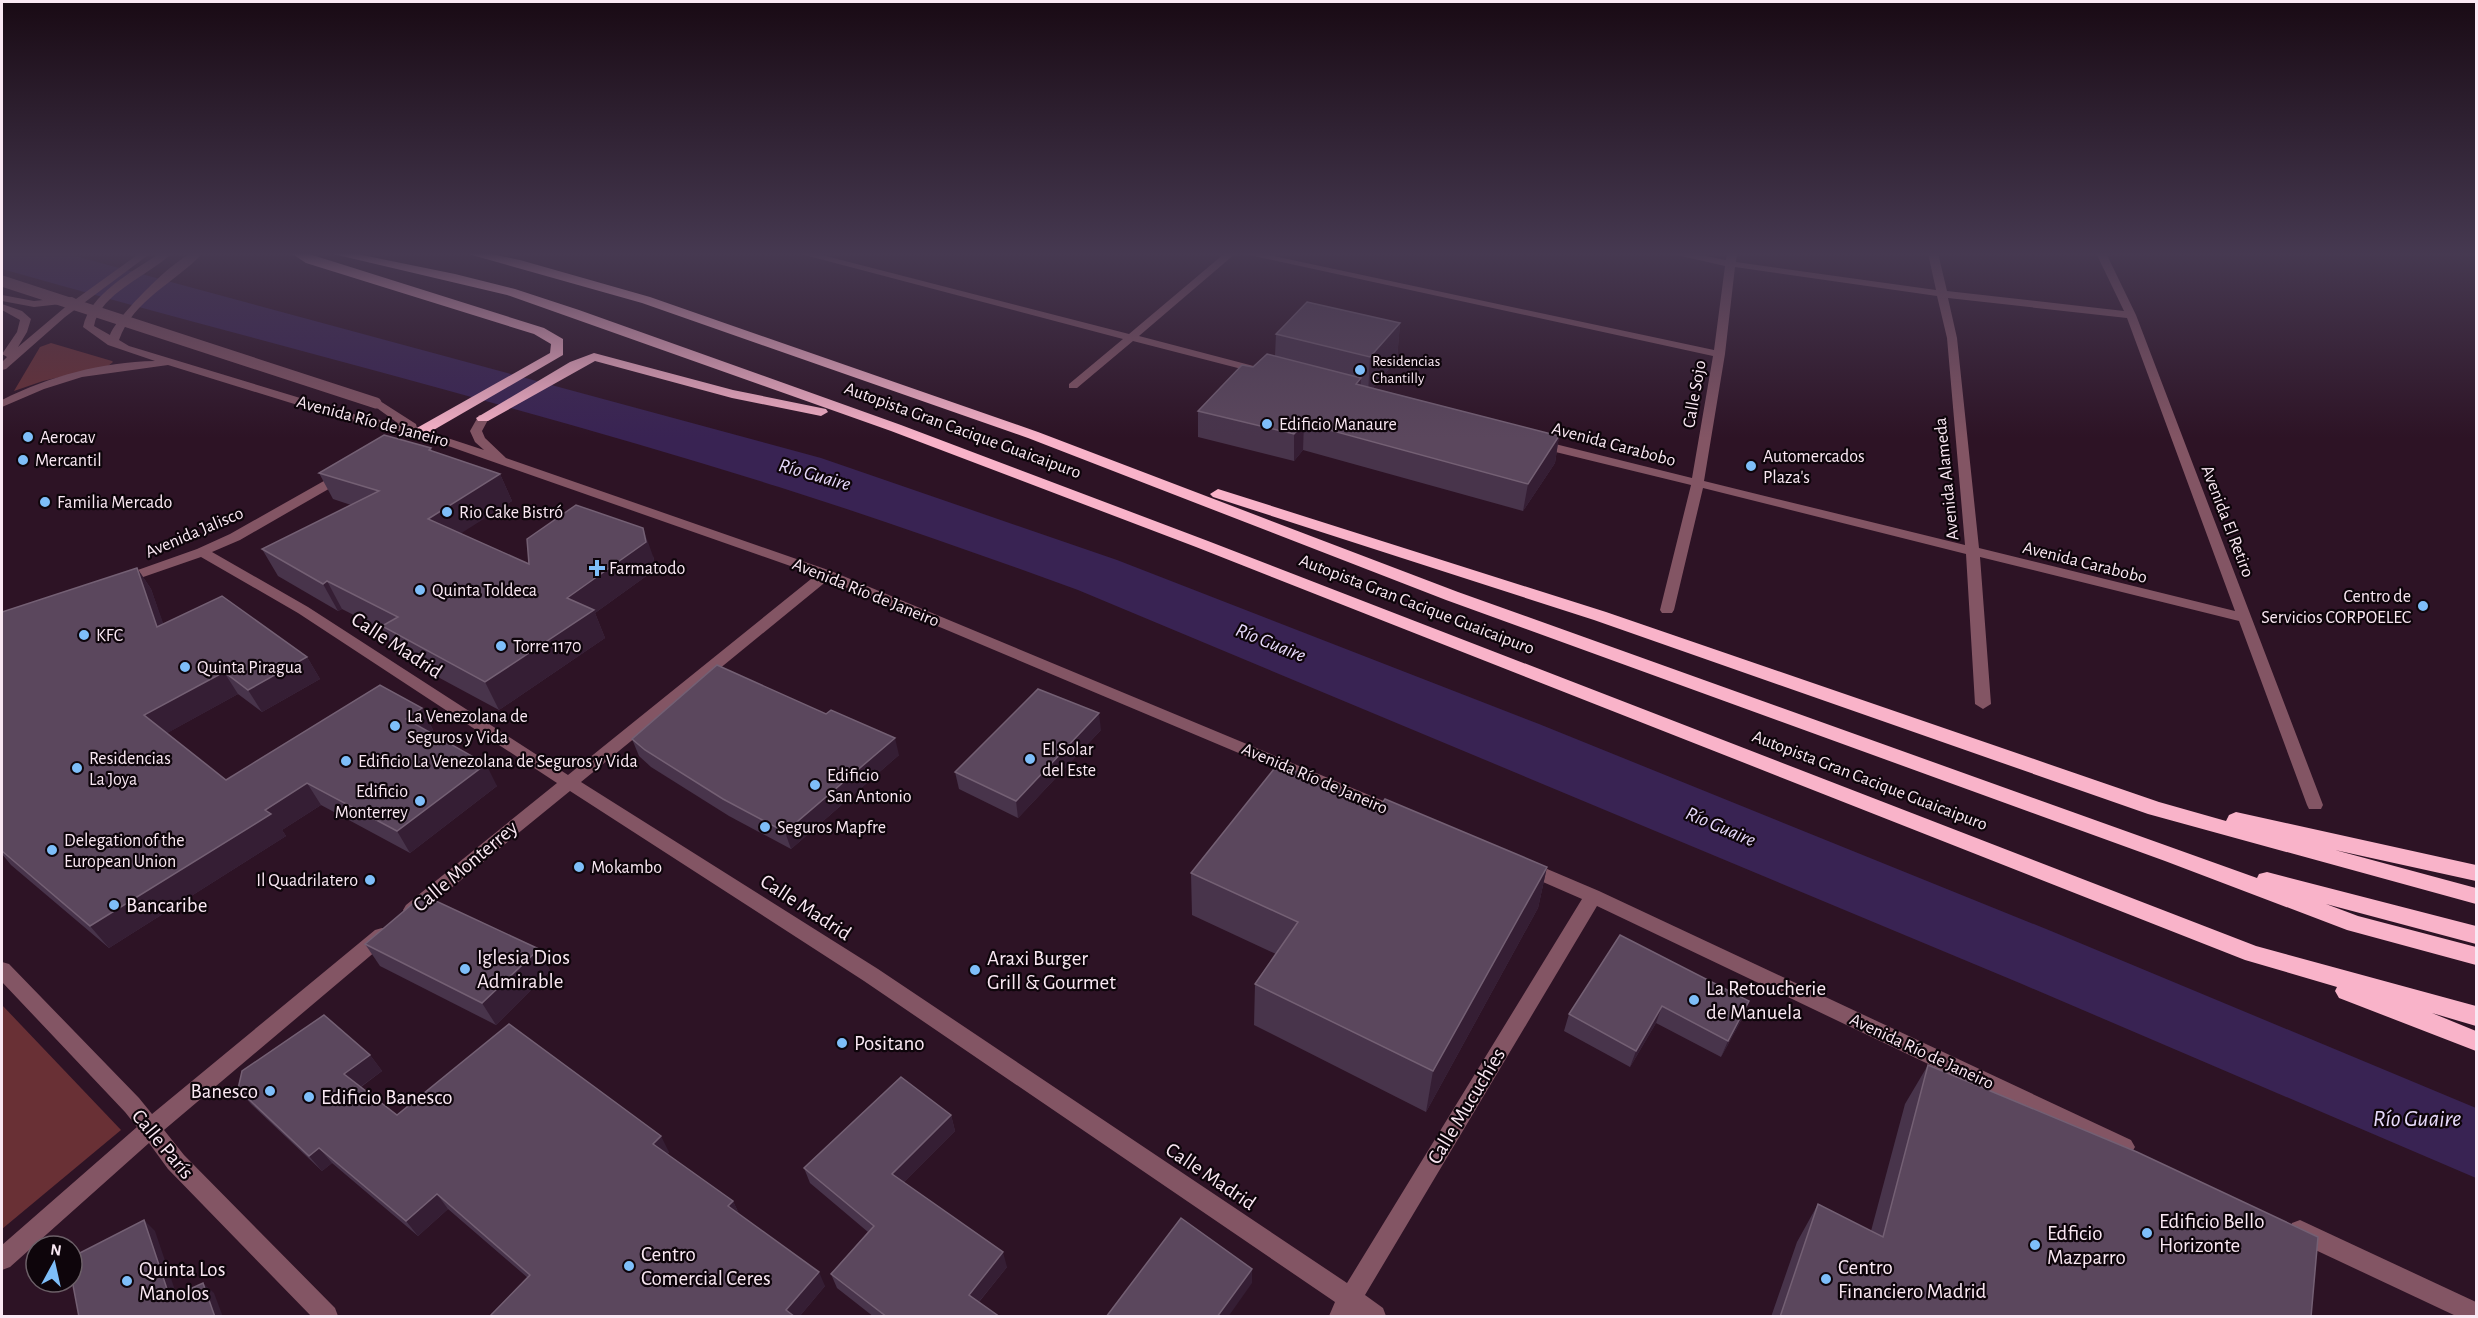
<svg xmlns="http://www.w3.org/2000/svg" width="2478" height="1318" font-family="'Alegreya Sans',sans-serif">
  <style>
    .green { fill: #693035 }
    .water { fill: #392353 }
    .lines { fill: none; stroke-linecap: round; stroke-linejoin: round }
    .minor { fill: #835564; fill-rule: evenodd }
    .highway { fill: #f9b3c9; fill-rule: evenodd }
    .minor-bridge { stroke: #835564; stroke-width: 11 }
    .wall { fill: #48344b }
    .shaded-wall { fill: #351e34 }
    .building { fill: #5b475d; stroke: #746074; stroke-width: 1.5 }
    .poi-dot { fill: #7ebef9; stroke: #0e050b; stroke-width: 2 }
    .labels { text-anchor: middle; stroke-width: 4.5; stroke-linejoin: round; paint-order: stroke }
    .far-poi-label { font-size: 15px; fill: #fae8f3; stroke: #0e050b; text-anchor: start }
    .street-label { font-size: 18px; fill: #fae8f3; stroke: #0e050b }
    .poi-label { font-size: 18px; fill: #fae8f3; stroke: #0e050b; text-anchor: start }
    .water-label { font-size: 20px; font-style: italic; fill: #e7dafb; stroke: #0e050b }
    .near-street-label { font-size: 21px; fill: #fae8f3; stroke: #0e050b }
    .near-poi-label { font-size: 21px; fill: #fae8f3; stroke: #0e050b; text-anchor: start }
    .near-water-label { font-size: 24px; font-style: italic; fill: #e7dafb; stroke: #0e050b }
  </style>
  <rect width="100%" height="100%" fill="#2d1325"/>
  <g class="green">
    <path d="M51 343 112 361 113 362 108 366 43 381 14 391 40 347Z"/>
    <path d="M2 1005 121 1130 2 1229Z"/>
  </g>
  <path class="water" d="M2 253H64L821 458 1117 560 1539 724 2051 931 2476 1108V1178L2022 984 1078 590C979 554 880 519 779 487 522 406 260 342 2 269Z"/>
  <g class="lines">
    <g class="minor">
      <path d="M140 253H151L65 317 6 369 2 370V362L7 357 2 354 17 332 20 320 2 310V304L22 311 31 319 27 332 18 347 70 303 34 307 2 301V295L34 301 72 297 76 299Z"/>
      <path d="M160 253H172C150 275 100 293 94 326L110 335C117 316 176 257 193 253 197 252 200 253 203 253 175 283 134 299 119 340L129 346 353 414 399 424 370 403 376 399 380 401 416 424 417 428 484 450 475 442 470 431 479 415H487L489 418 482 431 485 438 506 458 831 571 1405 810 1407 814 1405 818H1393L828 580 581 782 878 969 1347 1283 1582 899 1520 872 1517 867 1520 862 1526 860 1599 891 2131 1140 2135 1147 2131 1154 2124 1157 2117 1154 1597 906 1365 1295 1383 1308 1386 1316H1329L1335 1302 864 981 570 791 418 915 412 917 406 915 403 910 406 905 557 783 298 613 201 557 123 584 118 583 116 580 118 577 197 549 230 534 338 473H346V479L240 540 212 552 308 607 568 775 816 575 417 435 346 420 168 365 82 377 44 389 2 407V400C50 376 101 362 155 361L108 345 83 327C90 293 134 271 160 253Z"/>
      <path d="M797 253H814L1129 334 1225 253H1236L1139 336 1265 369 1267 371 1261 374 1133 341 1077 388H1069V384L1123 339Z"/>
      <path d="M1240 253H1259L1714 350 1725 266 1668 253H1689L1726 260 1727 253H1737L1736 262 1936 290 1928 253H1938L1947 291 2124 311 2096 253H2106L2136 315 2323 805 2321 809H2309L2307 805 2239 621 1980 557 1991 704 1983 709 1975 704 1966 554 1703 488 1674 610 1672 613H1662L1660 610 1691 485 1535 447 1533 444 1539 440 1692 478 1713 356ZM1735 267 1937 296 1947 338 1965 545 1704 481 1725 354ZM1948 298 2127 318 2235 611 1979 548 1957 338Z"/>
      <path d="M382 928 389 930 391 935 389 940 164 1130 184 1155 335 1308 338 1316H311L168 1169 149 1143 10 1267 2 1270V1245L137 1127 125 1112 2 982V962L9 964 139 1098 152 1114 375 930Z"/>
      <path d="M2300 1220 2476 1302V1316H2456L2292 1239 2289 1231 2292 1223Z"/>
    </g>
    <g class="highway">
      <path d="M291 253H306L544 328 563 339V355L425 435H415L413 432 415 429 550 353 551 344 534 334 306 263Z"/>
      <path d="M329 253H352L455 274 515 289 579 310 901 425 1208 541 2256 946 2476 1006V1026L2432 1013 2476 1031V1051L2339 998 2335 991 2337 987 2245 960 1196 547 891 431 507 295Z"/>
      <path d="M465 253H487L520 260 650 297 1038 432 1458 592 2257 878 2259 874 2267 872 2476 926V944L2326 904 2358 916 2476 947V965L2347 930 2165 861 1446 600 1028 438 642 303Z"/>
      <path d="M594 353 733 390 826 409 828 412 821 416 732 398 595 361 488 421H478L476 418 570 362Z"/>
      <path d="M1218 489 1606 612 2159 802 2226 821 2229 815 2236 812 2476 865V881L2335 850 2476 888V904L2148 814 1594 620 1213 497 1210 494Z"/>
    </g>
    <path class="minor-bridge" d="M2 281 376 403"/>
  </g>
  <g class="wall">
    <path d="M1400 323 1397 359 1373 388 1559 436 1555 463 1523 511 1303 450 1294 461 1198 437V411L1253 367 1275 356 1276 334Z"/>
    <path d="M431 448 432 451 500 474 512 501 460 533 529 564 653 556 656 569 595 613 605 638 499 710 397 655 383 630 342 609 338 611 278 576 262 549 351 505 333 499 319 473Z"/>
    <path d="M137 568 151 589 163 624 307 657 320 679 262 712 238 694 167 733 226 780 422 708 433 730 430 732 497 786 410 853 321 805 282 830 286 836 109 948 11 865 2 854V612Z"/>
    <path d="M1101 730 1018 818 959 789 955 772Z"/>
    <path d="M632 739 899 755 791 849 729 816 651 767 639 756Z"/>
    <path d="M1380 806 1547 867 1538 908 1426 1112 1254 1025 1255 984 1276 954 1192 915 1191 873Z"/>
    <path d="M1620 935 1743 1017 1721 1057 1656 1023 1630 1067 1564 1031 1569 1014Z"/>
    <path d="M365 944 539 949 550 971 496 1025 380 966Z"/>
    <path d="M370 1055 382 1071 361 1087 397 1115 669 1152 667 1154 733 1201 739 1214 825 1286 799 1317H489L528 1278 448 1209 418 1236 332 1163 322 1171 251 1104 238 1089Z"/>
    <path d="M1928 1065 2311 1317H1771L1797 1242 1818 1204 1871 1231 1905 1104Z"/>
    <path d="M951 1115 955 1131 904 1182 1007 1267 979 1302 1000 1317H874L837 1288 831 1274 868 1232 810 1183 804 1168Z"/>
  </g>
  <g class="shaded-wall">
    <path d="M1400 323 1397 359 1368 394 1370 357Z"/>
    <path d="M1361 378 1360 403 1356 384Z"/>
    <path d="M1304 423 1303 450 1294 461V434Z"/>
    <path d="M1559 436 1555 463 1523 511 1528 484Z"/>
    <path d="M500 474 512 501 441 546 428 519Z"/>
    <path d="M643 528 653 556 656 569 595 613 605 638 499 710 485 682 567 598Z"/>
    <path d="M137 568 151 589 172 648 157 627Z"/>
    <path d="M327 581 342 609 338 611 323 584Z"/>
    <path d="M307 657 320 679 262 712 248 690Z"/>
    <path d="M224 672 238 694 160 737 144 715Z"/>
    <path d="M422 708 433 730 418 741 406 719Z"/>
    <path d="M1099 713 1101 730 1018 818 1016 801Z"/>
    <path d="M895 738 899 755 791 849 785 832Z"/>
    <path d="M486 764 497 786 410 853 397 831Z"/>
    <path d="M307 783 321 805 282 830 286 836 109 948 90 926Z"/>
    <path d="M1547 867 1538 908 1426 1112 1433 1071Z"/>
    <path d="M539 949 550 971 496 1025 482 1003Z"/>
    <path d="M1749 1001 1743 1017 1721 1057 1728 1041Z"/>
    <path d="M1662 1006 1656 1023 1630 1067 1636 1051Z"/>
    <path d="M370 1055 382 1071 356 1090 344 1074Z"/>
    <path d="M951 1115 955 1131 897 1189 892 1174Z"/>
    <path d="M661 1136 669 1152 661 1159 653 1144Z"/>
    <path d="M319 1148 332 1163 322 1171 309 1156Z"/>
    <path d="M437 1194 448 1209 418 1236 406 1221Z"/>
    <path d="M733 1201 740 1216 728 1206Z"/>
    <path d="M144 1220 155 1231 181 1308 170 1298Z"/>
    <path d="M1003 1252 1007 1267 973 1309 969 1295Z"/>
    <path d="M1252 1269V1283L1228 1317H1217Z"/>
    <path d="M819 1272 825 1286 799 1317H789L786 1310Z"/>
    <path d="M203 1283 214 1293 223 1317H215Z"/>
  </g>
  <g class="building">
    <path d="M1307 302 1400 323 1370 357 1276 334Z"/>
    <path d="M1267 354 1361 378 1356 384 1559 436 1528 484 1304 423 1294 434 1198 411 1242 365 1253 367Z"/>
    <path d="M384 435 431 448 429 450 500 474 428 519 529 564 527 539 576 505 643 528 646 542 567 598 594 610 485 682 382 626 398 617 327 581 323 584 262 549 379 491 319 473Z"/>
    <path d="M137 568 157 627 222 596 307 657 248 690 224 672 144 715 226 780 380 685 422 708 406 719 486 764 397 831 307 783 265 810 271 814 90 926 2 851V612Z"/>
    <path d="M717 665 826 714 831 710 895 738 785 832 723 799 645 750 632 739Z"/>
    <path d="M1038 689 1099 713 1016 801 955 772Z"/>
    <path d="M1278 764 1380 806 1385 799 1547 867 1433 1071 1255 984 1298 922 1191 873Z"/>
    <path d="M423 895 539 949 482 1003 365 944Z"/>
    <path d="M1620 935 1749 1001 1728 1041 1662 1006 1636 1051 1569 1014Z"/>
    <path d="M324 1015 370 1055 344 1074 397 1115 509 1024 661 1136 653 1144 733 1201 728 1206 819 1272 786 1310 795 1317H489L530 1275 437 1194 406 1221 319 1148 309 1156 238 1089 242 1071Z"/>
    <path d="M1928 1065 2137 1152 2318 1237 2311 1317H1780L1818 1204 1883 1237Z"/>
    <path d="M901 1077 951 1115 892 1174 1003 1252 969 1295 1000 1317H887L831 1274 874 1226 804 1168Z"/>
    <path d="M1181 1218 1252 1269 1217 1317H1106Z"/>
    <path d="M144 1220 170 1298 203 1283 215 1317H79L72 1280V1257Z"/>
  </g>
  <linearGradient id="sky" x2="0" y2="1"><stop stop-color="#190a14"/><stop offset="0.58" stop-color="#463951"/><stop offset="1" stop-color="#463951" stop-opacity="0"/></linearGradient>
  <rect width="2478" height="438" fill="url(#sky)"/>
  <g class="poi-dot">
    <circle cx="1360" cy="370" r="6"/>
    <circle cx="1267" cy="424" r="6"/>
    <circle cx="28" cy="437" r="6"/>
    <circle cx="23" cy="460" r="6"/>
    <circle cx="1751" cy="466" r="6"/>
    <circle cx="45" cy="502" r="6"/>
    <circle cx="447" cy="512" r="6"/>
    <path d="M594 559h6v6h6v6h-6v6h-6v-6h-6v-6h6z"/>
    <circle cx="420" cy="590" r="6"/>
    <circle cx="2423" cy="606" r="6"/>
    <circle cx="84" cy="635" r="6"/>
    <circle cx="501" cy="646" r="6"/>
    <circle cx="185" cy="667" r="6"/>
    <circle cx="395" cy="726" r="6"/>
    <circle cx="1030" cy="759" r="6"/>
    <circle cx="346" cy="761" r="6"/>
    <circle cx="77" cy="768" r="6"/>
    <circle cx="815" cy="785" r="6"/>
    <circle cx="420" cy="801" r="6"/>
    <circle cx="765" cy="827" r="6"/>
    <circle cx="52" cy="850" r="6"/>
    <circle cx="579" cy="867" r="6"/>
    <circle cx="370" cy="880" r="6"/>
    <circle cx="114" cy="905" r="6"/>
    <circle cx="465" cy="969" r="6"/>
    <circle cx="975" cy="970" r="6"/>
    <circle cx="1694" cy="1000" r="6"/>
    <circle cx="842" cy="1043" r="6"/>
    <circle cx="270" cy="1091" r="6"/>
    <circle cx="309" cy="1097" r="6"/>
    <circle cx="2147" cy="1233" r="6"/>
    <circle cx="2035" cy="1245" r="6"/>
    <circle cx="629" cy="1266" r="6"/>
    <circle cx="1826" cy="1279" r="6"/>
    <circle cx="127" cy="1281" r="6"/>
  </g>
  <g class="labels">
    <g class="far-poi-label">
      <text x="1372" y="366">Residencias<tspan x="1372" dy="17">Chantilly</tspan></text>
    </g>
    <g class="street-label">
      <text transform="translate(1694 394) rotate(-80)" y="6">Calle Sojo</text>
      <text transform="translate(373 421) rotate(15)" y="6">Avenida Río de Janeiro</text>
      <text transform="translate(963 430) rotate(20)" y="6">Autopista Gran Cacique Guaicaipuro</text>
      <text transform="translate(1614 444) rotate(15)" y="6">Avenida Carabobo</text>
      <text transform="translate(1946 479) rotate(-96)" y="6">Avenida Alameda</text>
      <text transform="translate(2228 521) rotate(69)" y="6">Avenida El Retiro</text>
      <text transform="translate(194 532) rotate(-23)" y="6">Avenida Jalisco</text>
      <text transform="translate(2085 562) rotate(14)" y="6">Avenida Carabobo</text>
      <text transform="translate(866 592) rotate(22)" y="6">Avenida Río de Janeiro</text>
      <text transform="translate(1417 604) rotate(21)" y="6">Autopista Gran Cacique Guaicaipuro</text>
      <text transform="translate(1315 778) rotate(23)" y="6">Avenida Río de Janeiro</text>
      <text transform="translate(1870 780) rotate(21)" y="6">Autopista Gran Cacique Guaicaipuro</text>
      <text transform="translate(1922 1051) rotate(25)" y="6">Avenida Río de Janeiro</text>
    </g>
    <g class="poi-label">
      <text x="1279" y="430">Edificio Manaure</text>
      <text x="40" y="443">Aerocav</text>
      <text x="1763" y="462">Automercados<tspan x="1763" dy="21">Plaza's</tspan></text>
      <text x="35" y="466">Mercantil</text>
      <text x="57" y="508">Familia Mercado</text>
      <text x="459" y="518">Rio Cake Bistró</text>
      <text x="609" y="574">Farmatodo</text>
      <text x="432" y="596">Quinta Toldeca</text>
      <text x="2411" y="602" text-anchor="end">Centro de<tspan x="2411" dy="21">Servicios CORPOELEC</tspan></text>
      <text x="96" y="641">KFC</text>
      <text x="513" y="652">Torre 1170</text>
      <text x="197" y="673">Quinta Piragua</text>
      <text x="407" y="722">La Venezolana de<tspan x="407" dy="21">Seguros y Vida</tspan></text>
      <text x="1042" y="755">El Solar<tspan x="1042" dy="21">del Este</tspan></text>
      <text x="89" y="764">Residencias<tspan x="89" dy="21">La Joya</tspan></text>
      <text x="358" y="767">Edificio La Venezolana de Seguros y Vida</text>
      <text x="827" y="781">Edificio<tspan x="827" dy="21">San Antonio</tspan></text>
      <text x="408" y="797" text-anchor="end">Edificio<tspan x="408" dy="21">Monterrey</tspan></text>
      <text x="777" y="833">Seguros Mapfre</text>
      <text x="64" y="846">Delegation of the<tspan x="64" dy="21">European Union</tspan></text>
      <text x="591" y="873">Mokambo</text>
      <text x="358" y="886" text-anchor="end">Il Quadrilatero</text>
    </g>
    <g class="water-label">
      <text transform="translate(815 474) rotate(16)" y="7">Río Guaire</text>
      <text transform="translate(1271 642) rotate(22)" y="7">Río Guaire</text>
      <text transform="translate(1721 826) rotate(23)" y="7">Río Guaire</text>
    </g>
    <g class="near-street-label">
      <text transform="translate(397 645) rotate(33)" y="7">Calle Madrid</text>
      <text transform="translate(465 866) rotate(-40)" y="7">Calle Monterrey</text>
      <text transform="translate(806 907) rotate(33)" y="7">Calle Madrid</text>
      <text transform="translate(1466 1106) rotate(-59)" y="7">Calle Mucuchíes</text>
      <text transform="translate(163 1144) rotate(50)" y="7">Calle París</text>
      <text transform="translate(1211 1176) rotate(34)" y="7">Calle Madrid</text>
    </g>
    <g class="near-poi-label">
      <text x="126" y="912">Bancaribe</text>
      <text x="477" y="964">Iglesia Dios<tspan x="477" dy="24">Admirable</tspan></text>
      <text x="987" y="965">Araxi Burger<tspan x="987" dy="24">Grill &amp; Gourmet</tspan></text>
      <text x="1706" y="995">La Retoucherie<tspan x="1706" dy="24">de Manuela</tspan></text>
      <text x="854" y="1050">Positano</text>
      <text x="258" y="1098" text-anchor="end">Banesco</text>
      <text x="321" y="1104">Edificio Banesco</text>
      <text x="2159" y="1228">Edificio Bello<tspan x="2159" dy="24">Horizonte</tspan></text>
      <text x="2047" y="1240">Edficio<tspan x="2047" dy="24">Mazparro</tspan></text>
      <text x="641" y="1261">Centro<tspan x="641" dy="24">Comercial Ceres</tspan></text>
      <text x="1838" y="1274">Centro<tspan x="1838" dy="24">Financiero Madrid</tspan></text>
      <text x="139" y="1276">Quinta Los<tspan x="139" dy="24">Manolos</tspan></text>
    </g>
    <g class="near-water-label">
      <text x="2417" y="1126">Río Guaire</text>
    </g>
  </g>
  <rect width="2478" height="1318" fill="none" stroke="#fae8f3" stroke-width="6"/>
  <g transform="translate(54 1264) rotate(8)"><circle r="28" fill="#0e050b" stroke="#6c6068" stroke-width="1.5"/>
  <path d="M0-4.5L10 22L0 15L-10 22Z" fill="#7ebef9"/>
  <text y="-9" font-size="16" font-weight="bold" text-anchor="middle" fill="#fae8f3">N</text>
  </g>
</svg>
